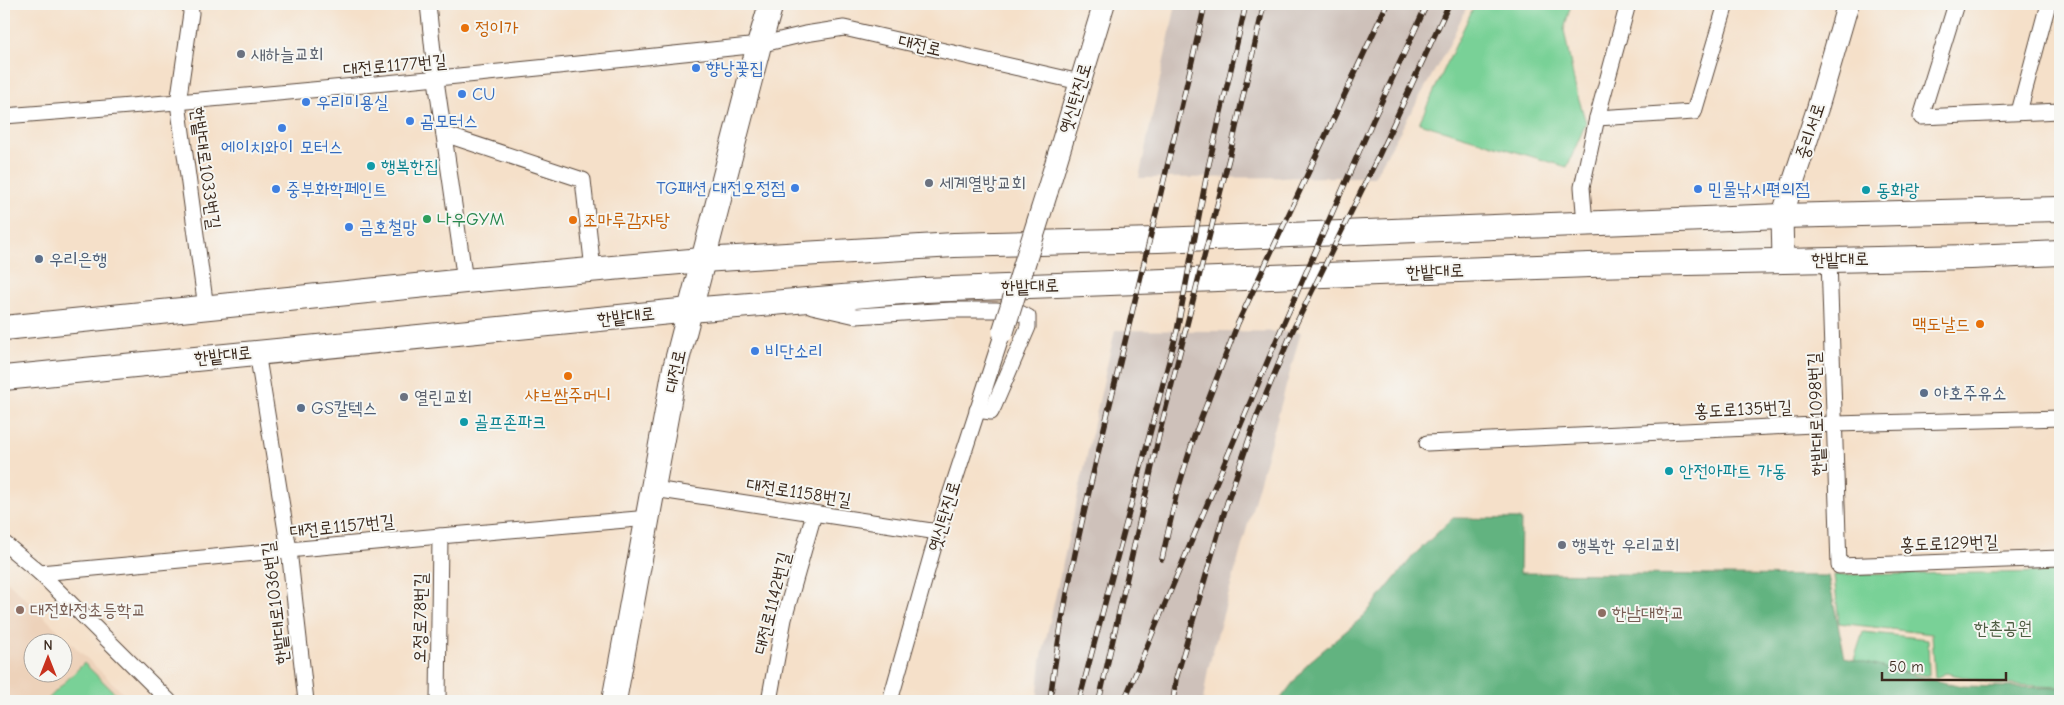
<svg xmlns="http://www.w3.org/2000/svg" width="2064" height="705" font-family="'Comic Neue','Poor Story',sans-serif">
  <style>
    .built { fill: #edd2ba; fill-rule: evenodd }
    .industrial { fill: #cec1ba }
    .green { fill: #79d197; stroke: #5a7e5a }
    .forest { fill: #62b380; stroke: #4e6e4f }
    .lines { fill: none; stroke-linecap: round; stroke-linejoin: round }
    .street-casing { stroke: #574538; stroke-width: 17 }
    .secondary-casing { stroke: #574538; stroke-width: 23 }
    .primary-casing { stroke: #574538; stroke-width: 26 }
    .street { stroke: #fff; stroke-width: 15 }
    .secondary { stroke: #fff; stroke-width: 21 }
    .primary { stroke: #fff; stroke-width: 24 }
    .rail-casing { stroke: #3b2a1e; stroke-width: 5.5 }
    .rail { stroke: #f6f6f2; stroke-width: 4; stroke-dasharray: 11; stroke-linecap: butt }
    .secondary-bridge-casing { stroke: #574538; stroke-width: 23; stroke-linecap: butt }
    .secondary-bridge { stroke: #fff; stroke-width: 21 }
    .food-dot { fill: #e8710a; stroke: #f6f6f2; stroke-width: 2 }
    .worship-dot { fill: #6b7280; stroke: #f6f6f2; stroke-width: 2 }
    .shop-dot { fill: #3f7fe0; stroke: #f6f6f2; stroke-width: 2 }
    .culture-dot { fill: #0f9aa8; stroke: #f6f6f2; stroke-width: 2 }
    .leisure-dot { fill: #2e9e5b; stroke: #f6f6f2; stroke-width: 2 }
    .service-dot { fill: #5c6f8a; stroke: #f6f6f2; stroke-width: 2 }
    .education-dot { fill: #8d6e63; stroke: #f6f6f2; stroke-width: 2 }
    .labels { text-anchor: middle; stroke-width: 4; stroke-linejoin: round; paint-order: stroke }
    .food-label { font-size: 18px; fill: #c56008; stroke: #f6f6f2; text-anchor: start }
    .street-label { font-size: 18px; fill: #3b2a1e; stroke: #f6f6f2 }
    .worship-label { font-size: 18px; fill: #5b616d; stroke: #f6f6f2; text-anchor: start }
    .shop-label { font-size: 18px; fill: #366cbe; stroke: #f6f6f2; text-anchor: start }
    .culture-label { font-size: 18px; fill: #0d838f; stroke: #f6f6f2; text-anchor: start }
    .leisure-label { font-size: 18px; fill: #27864d; stroke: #f6f6f2; text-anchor: start }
    .service-label { font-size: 18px; fill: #4e5e75; stroke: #f6f6f2; text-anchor: start }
    .education-label { font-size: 18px; fill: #785e54; stroke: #f6f6f2; text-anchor: start }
    .park-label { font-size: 18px; fill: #4e5c42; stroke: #f6f6f2 }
  </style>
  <rect width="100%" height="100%" fill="#f6f6f2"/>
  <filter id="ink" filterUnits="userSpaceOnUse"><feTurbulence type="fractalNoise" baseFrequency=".02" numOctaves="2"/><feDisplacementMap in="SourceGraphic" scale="10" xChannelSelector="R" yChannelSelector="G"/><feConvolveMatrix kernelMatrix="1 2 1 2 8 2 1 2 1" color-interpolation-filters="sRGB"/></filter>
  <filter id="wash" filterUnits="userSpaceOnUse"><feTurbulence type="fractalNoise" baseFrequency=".0096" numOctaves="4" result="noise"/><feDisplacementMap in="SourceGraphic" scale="20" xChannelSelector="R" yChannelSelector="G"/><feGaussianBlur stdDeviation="1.12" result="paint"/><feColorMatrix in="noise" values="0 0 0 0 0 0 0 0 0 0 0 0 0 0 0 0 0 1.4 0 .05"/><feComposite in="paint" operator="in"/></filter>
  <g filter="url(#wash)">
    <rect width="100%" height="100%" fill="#f5e0c9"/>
    <path class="built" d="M4 578 131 701H4ZM32 642H62V672H32Z"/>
    <g class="industrial">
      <path d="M1176 4H1468L1447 49 1374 177 1139 178Z"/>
      <path d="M1115 330 1301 332 1208 669 1203 701H1037L1041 661Z"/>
    </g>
    <g class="green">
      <path d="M1475 4H1571L1564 30 1575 86 1586 123 1567 167 1419 123Z"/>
      <path d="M2060 572V687L1995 684 1946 673 1935 678 1932 634 1839 623 1834 575Z"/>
      <path d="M1863 632 1928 639 1929 676 1853 663Z"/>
      <path d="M84 663 123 701H46Z"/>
    </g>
    <path class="forest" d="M1453 518 1521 519 1520 573 1828 576 1845 658 1958 686 2060 688V701H1279L1308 663 1364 616 1414 555Z"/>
  </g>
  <g filter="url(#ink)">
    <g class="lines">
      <g class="street-casing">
        <g id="street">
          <path d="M190 4 191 13 178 103 206 308"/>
          <path d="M428 4 436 80 465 281"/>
          <path d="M1956 4 1921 117 2060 111"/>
          <path d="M2019 112 2048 4"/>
          <path d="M4 116C256 97 507 72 759 45L805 34 844 28 1080 82"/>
          <path d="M1597 118 1694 112 1726 4"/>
          <path d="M444 134 583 180 593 270"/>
          <path d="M1585 224 1582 187 1597 118 1628 4"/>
          <path d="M1829 260 1839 566 2060 558"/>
          <path d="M812 306 856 316 951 310H996L1018 312 1028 317V327L994 406 991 412 977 410"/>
          <path d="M257 352 289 550 306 701"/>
          <path d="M1427 443 1835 424 2060 418"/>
          <path d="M654 489 938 532"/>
          <path d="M4 543 40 573 169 701"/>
          <path d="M40 573 440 536 649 518"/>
          <path d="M438 701 440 536"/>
          <path d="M769 701 784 619 814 514"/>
          <path d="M890 701 938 532 1003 332"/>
        </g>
      </g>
      <g class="secondary-casing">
        <g id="secondary">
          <path d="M1047 192 1104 4"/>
          <path d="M1783 260 1782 216 1818 107 1848 4"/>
        </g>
      </g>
      <g class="primary-casing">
        <g id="primary">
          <path d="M4 328 465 281 702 260 954 245 1158 240 1782 216 2060 209"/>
          <path d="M4 378 690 310 925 290 1589 265 1971 257 2060 253"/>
          <path d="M614 701 675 368 759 45 771 4"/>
        </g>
      </g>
      <use href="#street" class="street"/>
      <use href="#secondary" class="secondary"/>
      <use href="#primary" class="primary"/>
      <g class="rail-casing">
        <g id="rail">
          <path d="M1162 559 1176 496 1194 437 1238 323 1387 4"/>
          <path d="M1050 701C1063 592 1090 486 1116 379 1146 254 1177 129 1205 4"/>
          <path d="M1079 701 1177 331 1208 168 1246 4"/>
          <path d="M1099 701 1160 431 1229 158 1264 4"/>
          <path d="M1124 701 1282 327 1373 120 1427 4"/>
          <path d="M1173 701 1176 679 1227 503 1257 416 1291 334 1379 155 1449 4"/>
        </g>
      </g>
      <use href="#rail" class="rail"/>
      <g class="secondary-bridge-casing">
        <path id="secondary-bridge" d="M1003 332 1047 192"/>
      </g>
      <use href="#secondary-bridge" class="secondary-bridge"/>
    </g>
  </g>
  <g class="food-dot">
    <circle cx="465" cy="28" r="5"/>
    <circle cx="573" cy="220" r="5"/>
    <circle cx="1980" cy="324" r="5"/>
    <circle cx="568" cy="376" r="5"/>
  </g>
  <g class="worship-dot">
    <circle cx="241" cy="54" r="5"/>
    <circle cx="929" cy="183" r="5"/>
    <circle cx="404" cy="397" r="5"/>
    <circle cx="1562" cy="545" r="5"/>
  </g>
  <g class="shop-dot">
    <circle cx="696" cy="68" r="5"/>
    <circle cx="462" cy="94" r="5"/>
    <circle cx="306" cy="102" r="5"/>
    <circle cx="410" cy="121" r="5"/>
    <circle cx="282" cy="128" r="5"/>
    <circle cx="795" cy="188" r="5"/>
    <circle cx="276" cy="189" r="5"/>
    <circle cx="1698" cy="189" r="5"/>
    <circle cx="349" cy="227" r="5"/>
    <circle cx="755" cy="351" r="5"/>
  </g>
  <g class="culture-dot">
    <circle cx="371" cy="166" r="5"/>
    <circle cx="1866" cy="190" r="5"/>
    <circle cx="464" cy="422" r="5"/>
    <circle cx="1669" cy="471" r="5"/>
  </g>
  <circle class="leisure-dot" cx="427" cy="219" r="5"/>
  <g class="service-dot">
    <circle cx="39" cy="259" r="5"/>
    <circle cx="1924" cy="393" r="5"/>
    <circle cx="301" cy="408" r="5"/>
  </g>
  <g class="education-dot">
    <circle cx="20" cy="610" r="5"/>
    <circle cx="1602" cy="613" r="5"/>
  </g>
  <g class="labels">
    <g class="food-label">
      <text x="475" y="34">정이가</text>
      <text x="583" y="226">조마루감자탕</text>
      <text x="1970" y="330" text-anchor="end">맥도날드</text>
      <text x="568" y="401" text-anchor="middle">샤브쌈주머니</text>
    </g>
    <g class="street-label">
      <text transform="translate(920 45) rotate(13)" y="6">대전로</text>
      <text transform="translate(395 65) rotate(-5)" y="6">대전로1177번길</text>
      <text transform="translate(1075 98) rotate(-73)" y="6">옛신탄진로</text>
      <text transform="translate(1810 131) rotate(-72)" y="6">중리서로</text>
      <text transform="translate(206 168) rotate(82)" y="6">한밭대로1033번길</text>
      <text transform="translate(1840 259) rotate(-1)" y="6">한밭대로</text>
      <text transform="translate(1435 271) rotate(-2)" y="6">한밭대로</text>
      <text transform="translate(1030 286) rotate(-2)" y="6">한밭대로</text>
      <text transform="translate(626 316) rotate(-6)" y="6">한밭대로</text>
      <text transform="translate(223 355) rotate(-6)" y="6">한밭대로</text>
      <text transform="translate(675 371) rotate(-78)" y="6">대전로</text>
      <text transform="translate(1743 409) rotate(-3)" y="6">홍도로135번길</text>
      <text transform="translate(1816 414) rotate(-92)" y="6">한밭대로1098번길</text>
      <text transform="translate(799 492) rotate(9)" y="6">대전로1158번길</text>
      <text transform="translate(944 516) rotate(-73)" y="6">옛신탄진로</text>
      <text transform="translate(342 526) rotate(-6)" y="6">대전로1157번길</text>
      <text transform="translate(1949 543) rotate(-2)" y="6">홍도로129번길</text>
      <text transform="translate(275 603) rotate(-97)" y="6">한밭대로1036번길</text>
      <text transform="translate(772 603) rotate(-76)" y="6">대전로1142번길</text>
      <text transform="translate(420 618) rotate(-89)" y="6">오정로78번길</text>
    </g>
    <g class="worship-label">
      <text x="251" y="60">새하늘교회</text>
      <text x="939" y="189">세계열방교회</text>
      <text x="414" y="403">열린교회</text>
      <text x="1572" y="551">행복한 우리교회</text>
    </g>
    <g class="shop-label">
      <text x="706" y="74">향낭꽃집</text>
      <text x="472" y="100">CU</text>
      <text x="316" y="108">우리미용실</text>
      <text x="420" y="127">곰모터스</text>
      <text x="282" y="153" text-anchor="middle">에이치와이 모터스</text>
      <text x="785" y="194" text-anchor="end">TG패션 대전오정점</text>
      <text x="286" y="195">중부화학페인트</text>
      <text x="1708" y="195">민물낚시편의점</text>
      <text x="359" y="233">금호철망</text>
      <text x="765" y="357">비단소리</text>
    </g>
    <g class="culture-label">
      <text x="381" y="172">행복한집</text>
      <text x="1876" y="196">동화랑</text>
      <text x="474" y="428">골프존파크</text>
      <text x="1679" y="477">안전아파트 가동</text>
    </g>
    <g class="leisure-label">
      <text x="437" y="225">나우GYM</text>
    </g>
    <g class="service-label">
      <text x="49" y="265">우리은행</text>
      <text x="1934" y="399">야호주유소</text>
      <text x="311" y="414">GS칼텍스</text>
    </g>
    <g class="education-label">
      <text x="30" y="616">대전화정초등학교</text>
      <text x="1612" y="619">한남대학교</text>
    </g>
    <g class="park-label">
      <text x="2003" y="634">한촌공원</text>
    </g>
  </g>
  <rect width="2064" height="705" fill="none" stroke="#f6f6f2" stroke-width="20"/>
  <g transform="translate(48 658)"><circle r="24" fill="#f6f6f2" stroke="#aba49d"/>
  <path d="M0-4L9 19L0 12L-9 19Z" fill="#c8321e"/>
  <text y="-8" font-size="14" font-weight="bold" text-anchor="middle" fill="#3b2a1e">N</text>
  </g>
  <path d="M1882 672v8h124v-8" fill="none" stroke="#3b2a1e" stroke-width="2.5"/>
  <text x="1889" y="672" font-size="15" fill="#3b2a1e" stroke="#f6f6f2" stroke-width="4" paint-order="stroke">50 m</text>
</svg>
